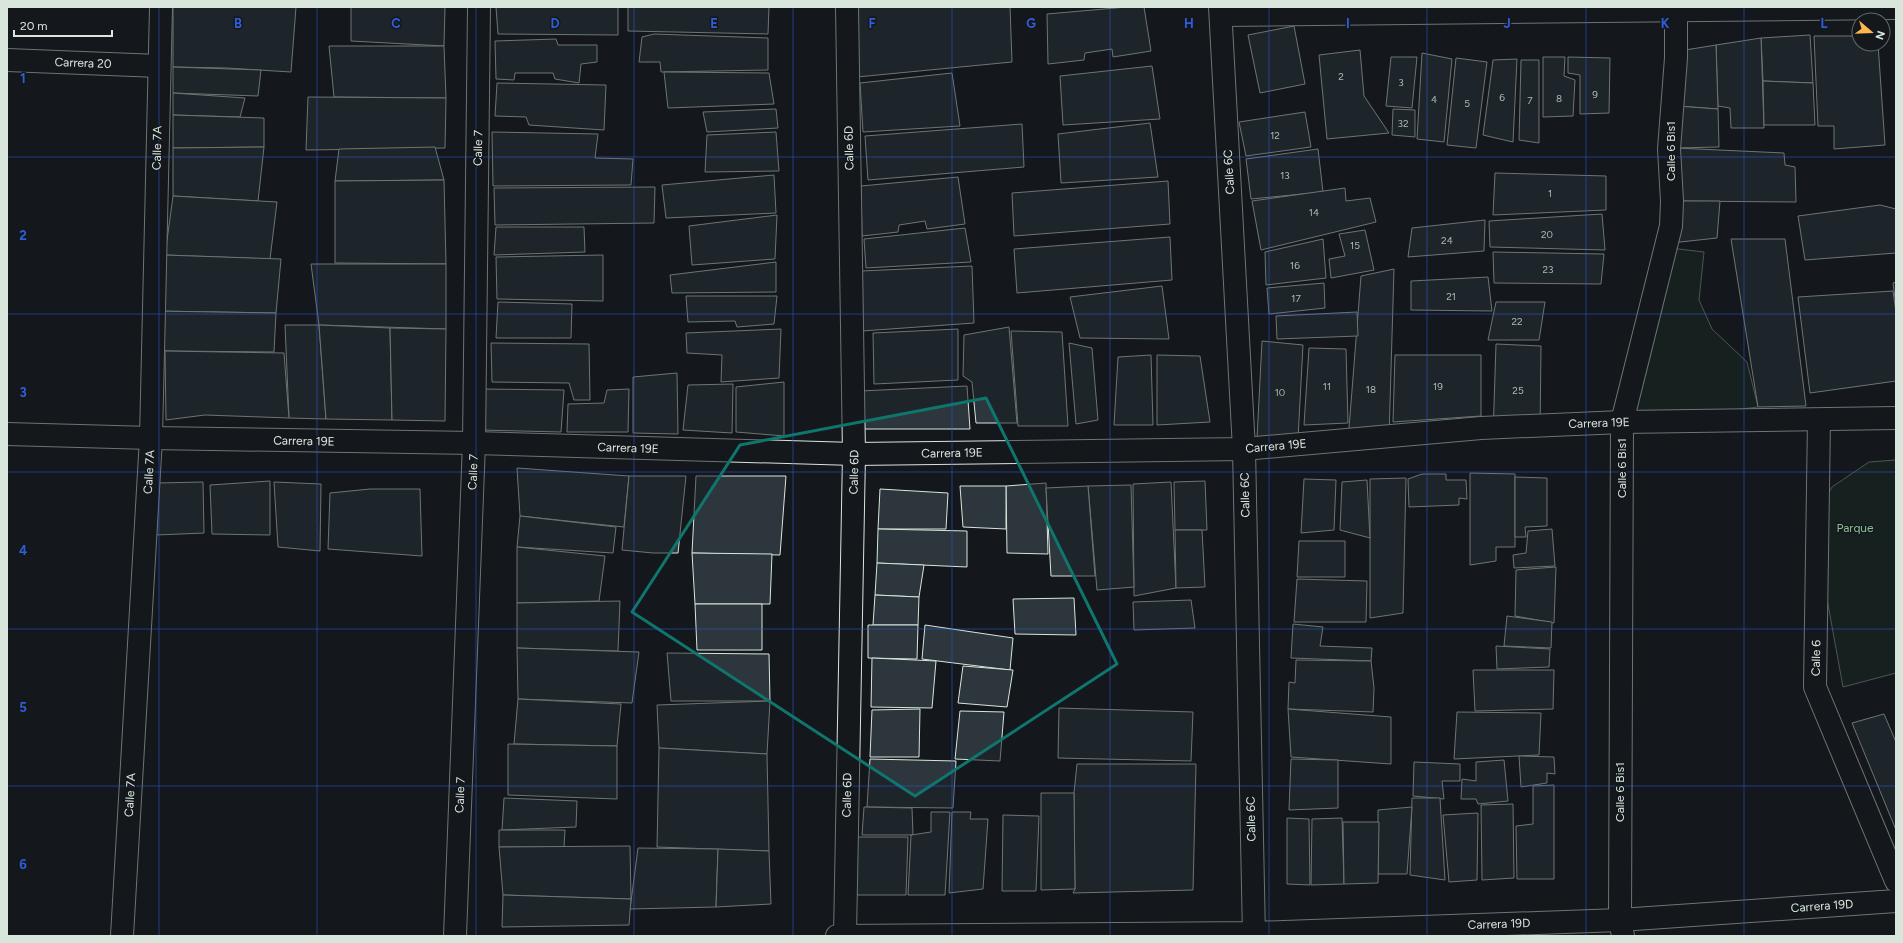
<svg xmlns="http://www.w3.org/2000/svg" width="1903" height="943" font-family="Figtree,sans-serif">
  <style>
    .green { fill: #1a2d24; stroke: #939e99 }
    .building { fill: #2c363c; stroke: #d8e6dc }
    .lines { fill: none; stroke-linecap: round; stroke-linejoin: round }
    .minor-casing { stroke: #d8e6dc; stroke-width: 24 }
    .minor { stroke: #14181c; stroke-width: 22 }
    .marked { fill: none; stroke: #0f766e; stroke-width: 3; stroke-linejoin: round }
    .grid { fill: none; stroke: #305dd8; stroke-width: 1; stroke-opacity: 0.55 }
    .labels { text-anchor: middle; stroke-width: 3; stroke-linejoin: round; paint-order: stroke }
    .number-label { font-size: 10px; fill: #adbab4 }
    .street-label { font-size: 12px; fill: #d8e6dc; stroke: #14181c }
    .park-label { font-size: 12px; fill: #8ac095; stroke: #14181c }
    .grid-label { font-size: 13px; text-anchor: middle; font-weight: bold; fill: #305dd8; stroke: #14181c; stroke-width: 3; stroke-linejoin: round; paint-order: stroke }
  </style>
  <rect width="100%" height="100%" fill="#14181c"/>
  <g class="green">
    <path d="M1670 248 1704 252 1699 300 1712 329 1747 362 1758 407 1653 420 1634 417 1632 404 1661 314Z"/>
    <path d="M1896 460V673L1843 687 1813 522 1832 487 1869 462Z"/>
  </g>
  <g class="building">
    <path d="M173 7H296L291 72 226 68 173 67Z"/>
    <path d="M351 7H445L444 46 351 41Z"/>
    <path d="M496 7H618V35L498 34Z"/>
    <path d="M628 7H769L768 34 628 31Z"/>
    <path d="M856 7H1010L1012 62 857 77Z"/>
    <path d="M1127 7H1144L1151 51 1113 57 1112 49 1085 53 1084 60 1048 64 1047 14Z"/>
    <path d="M1294 26 1305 84 1260 93 1248 35Z"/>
    <path d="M654 34 768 38V70L661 72 660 62H639L642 37Z"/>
    <path d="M1810 35 1813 83 1763 81 1761 38Z"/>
    <path d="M1814 36H1859V44H1878L1885 145 1834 149V126H1818Z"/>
    <path d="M1761 38 1764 128H1731L1730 108 1718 106 1716 45Z"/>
    <path d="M556 39 558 45H597V62L581 64 579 83 555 79 553 73H515L514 80 496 79 495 41Z"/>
    <path d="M1716 45 1718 109 1677 106 1679 51Z"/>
    <path d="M329 46H444L446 98 334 97Z"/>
    <path d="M1360 50 1364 96 1389 133 1327 139 1319 55Z"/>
    <path d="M1422 53 1452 59 1444 142 1417 139Z"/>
    <path d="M1391 57H1417L1412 108 1386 106Z"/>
    <path d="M1543 57H1565L1564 76 1575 80 1573 116 1543 117Z"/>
    <path d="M1568 57 1610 58 1609 113 1580 114V75L1568 73Z"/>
    <path d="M1456 58 1487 62 1476 148 1447 145Z"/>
    <path d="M1517 59 1513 142 1483 135 1493 60Z"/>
    <path d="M1521 60H1539V143L1519 140Z"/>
    <path d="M1152 66 1160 119 1063 125 1060 76Z"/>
    <path d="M173 67 261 70 258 96 173 93Z"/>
    <path d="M664 72 769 73 774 104 668 108Z"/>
    <path d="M952 73 960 126 863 132 860 83Z"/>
    <path d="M1763 81 1813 83 1815 125H1764Z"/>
    <path d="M497 83 606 85 604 130 529 125 526 117 495 116Z"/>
    <path d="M173 93 245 98 240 117 173 115Z"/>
    <path d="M308 97 446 98 445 148 306 150Z"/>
    <path d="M1677 106 1718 109 1719 147 1676 148Z"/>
    <path d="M776 109 778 128 707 132 703 112Z"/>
    <path d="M1393 109 1415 110V137L1392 135Z"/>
    <path d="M1305 112 1311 147 1246 156 1239 122Z"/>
    <path d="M173 115 264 118V147L173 148Z"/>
    <path d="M1150 123 1158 177 1061 183 1058 134Z"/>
    <path d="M1022 124 1024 167 868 180 865 136Z"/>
    <path d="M492 132 598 134 595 158 633 159 631 185 493 186Z"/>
    <path d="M776 132 779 171 705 172 707 135Z"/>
    <path d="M264 147 258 201 173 196V148Z"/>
    <path d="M435 147 444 180 335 181 339 149Z"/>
    <path d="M1676 148 1784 153 1785 165 1795 167 1796 202 1675 201Z"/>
    <path d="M1318 149 1323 192 1251 199 1246 159Z"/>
    <path d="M1495 173 1606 176V210L1493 215Z"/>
    <path d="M774 175 776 213 666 218 662 185Z"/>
    <path d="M958 177 965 224 927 229 925 221 899 225 898 232 862 236 861 186Z"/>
    <path d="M444 180 446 264 335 263V181Z"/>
    <path d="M1168 181 1170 224 1014 236 1012 193Z"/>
    <path d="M655 187 654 223 495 225 494 188Z"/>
    <path d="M1345 188 1346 201 1370 198 1376 222 1261 250 1252 201Z"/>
    <path d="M173 196 277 202 270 259 165 255Z"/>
    <path d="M1675 201H1720L1717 238 1671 243Z"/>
    <path d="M1880 205 1896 209V253L1805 260 1798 216Z"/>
    <path d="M1602 214 1605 250 1490 247 1489 221Z"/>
    <path d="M777 215 775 259 692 265 689 226Z"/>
    <path d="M1485 220 1484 251 1408 257 1412 228Z"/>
    <path d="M496 227H584L585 252 494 255Z"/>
    <path d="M965 228 971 262 866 268 864 239Z"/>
    <path d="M1365 230 1374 270 1331 278 1329 259 1345 256 1339 234Z"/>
    <path d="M1170 237 1172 280 1017 293 1014 249Z"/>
    <path d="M1323 239 1326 278 1266 285 1265 252Z"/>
    <path d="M1731 239H1785L1806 406 1758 407Z"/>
    <path d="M1493 252 1604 254 1601 284 1494 283Z"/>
    <path d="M165 255 281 259 276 313 155 311Z"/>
    <path d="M603 255V301L497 299 496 257Z"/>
    <path d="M776 262V292L672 293 670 275Z"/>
    <path d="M311 264H446V329L319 325Z"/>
    <path d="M972 266 974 323 862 331 861 271Z"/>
    <path d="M1394 269 1389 437 1348 441 1361 276Z"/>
    <path d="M1488 277 1492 311 1411 310V281Z"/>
    <path d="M1896 282V306L1893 283Z"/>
    <path d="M1324 283 1325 308 1269 314 1267 288Z"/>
    <path d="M1162 286 1169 339 1080 338 1070 297Z"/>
    <path d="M1893 291 1896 312V381L1810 393 1798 297Z"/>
    <path d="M686 296H777L774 324 737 327 735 321 688 322Z"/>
    <path d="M498 302 572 304 571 338H496Z"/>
    <path d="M1496 302H1545L1539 340H1488Z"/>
    <path d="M155 311 276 313 274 352 165 351Z"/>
    <path d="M1357 312 1358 336 1277 339 1276 316Z"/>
    <path d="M285 325H319L326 419 289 418Z"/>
    <path d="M319 325 390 328 392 420 326 419Z"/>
    <path d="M1009 327 1017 423H976L972 382 963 376 964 335Z"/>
    <path d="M390 328 446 329 445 421 392 420Z"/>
    <path d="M781 329 779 378 721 382 722 355 687 353 686 333Z"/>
    <path d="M958 329V380L874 384 873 333Z"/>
    <path d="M1011 331 1062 332 1068 426H1018Z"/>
    <path d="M1262 341 1303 345 1298 439H1257Z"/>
    <path d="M491 343 589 344 590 400H574L569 383 492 382Z"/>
    <path d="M1069 343 1092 348 1098 420 1076 424Z"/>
    <path d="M1496 344 1541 346 1540 433 1493 436Z"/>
    <path d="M1309 348 1346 349 1348 423 1304 425Z"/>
    <path d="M165 351 284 353 289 418 205 415 166 420Z"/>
    <path d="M1151 355 1153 425H1114L1118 357Z"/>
    <path d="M1157 355 1200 356 1210 422 1157 425Z"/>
    <path d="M1395 355H1481V416L1393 422Z"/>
    <path d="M677 373 678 434 633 433V377Z"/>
    <path d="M784 382V436L736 432V387Z"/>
    <path d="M733 384 732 433 683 430 688 385Z"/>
    <path d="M967 386 970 429H860V391Z"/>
    <path d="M482 389 564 390 561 432 480 430Z"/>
    <path d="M629 389 628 432H567L568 404 604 403 607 390Z"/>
    <path d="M517 468 629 476 624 527 520 516Z"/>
    <path d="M1470 473 1515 474V547H1496V561L1470 565Z"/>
    <path d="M1422 474H1446V480H1466L1467 499 1459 498V505L1409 507 1408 479Z"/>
    <path d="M629 476H686L678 553H653L622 550Z"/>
    <path d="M696 476H786L780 555 692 553Z"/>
    <path d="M1515 477 1547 478V526L1525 527 1526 537H1515Z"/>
    <path d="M1406 478 1403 613 1370 618V479Z"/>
    <path d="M1304 479 1336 480 1334 530 1301 533Z"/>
    <path d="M1367 480 1370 538 1340 530 1342 482Z"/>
    <path d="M270 481V535L212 534 210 485Z"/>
    <path d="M1205 481 1207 530H1175L1174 482Z"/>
    <path d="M203 482 204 533 156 535 158 483Z"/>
    <path d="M274 482 321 484 320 551 278 547Z"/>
    <path d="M1171 482 1176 588 1134 596 1133 484Z"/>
    <path d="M1046 483 1048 554 1007 553 1006 486Z"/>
    <path d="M1131 485 1134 587 1097 590 1088 486Z"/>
    <path d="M960 486H1006V529L963 527Z"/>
    <path d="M1088 486 1095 576H1051L1046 488Z"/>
    <path d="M370 489H420L422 556 328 549 330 493Z"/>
    <path d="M880 489 948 493 946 529H878Z"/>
    <path d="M520 516 616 527 613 553 517 547Z"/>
    <path d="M878 529 967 531V567L877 563Z"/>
    <path d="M1552 529 1555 566 1514 568 1513 555 1526 553 1528 531Z"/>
    <path d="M1175 530H1202L1205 587 1176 588Z"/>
    <path d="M1299 541H1345V577H1297Z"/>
    <path d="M517 547 605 556 599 601 517 603Z"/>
    <path d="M692 553 772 554 770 604H695Z"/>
    <path d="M877 563 924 565 919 597 875 595Z"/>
    <path d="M1556 567 1554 623 1515 616 1516 570Z"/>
    <path d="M1297 579 1367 581 1366 622H1294Z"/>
    <path d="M875 595 919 597 918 625H873Z"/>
    <path d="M1074 598 1076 635 1015 634 1013 599Z"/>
    <path d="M1191 600 1195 628 1134 630 1133 602Z"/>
    <path d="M620 601 618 651 517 648V603Z"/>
    <path d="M695 604H762V650H697Z"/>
    <path d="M1507 616 1552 622 1551 648 1504 646Z"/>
    <path d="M1293 624 1323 627 1320 646 1372 648 1371 661 1291 658Z"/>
    <path d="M868 625H918L917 659 868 658Z"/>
    <path d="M925 625 1013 638 1010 670 922 659Z"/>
    <path d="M1496 646 1550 649 1549 667 1497 669Z"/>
    <path d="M517 648 639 652 632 703 518 699Z"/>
    <path d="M667 653 769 654 770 701H671Z"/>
    <path d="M872 658 936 661 932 708 871 707Z"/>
    <path d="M1296 660 1371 661 1374 688 1373 712 1288 709 1289 682 1295 683Z"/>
    <path d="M963 666 1013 670 1007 707 958 703Z"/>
    <path d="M1473 670H1554L1553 709 1475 711Z"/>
    <path d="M518 699 621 704 617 746 514 744Z"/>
    <path d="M770 701 767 754 659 748 657 705Z"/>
    <path d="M1059 708 1193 712 1191 761 1058 758Z"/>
    <path d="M920 709 919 757H870L872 710Z"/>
    <path d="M1288 709 1391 717V764L1291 757Z"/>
    <path d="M960 711 1004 712 1000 761 955 759Z"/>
    <path d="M1457 712 1541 713 1539 755 1454 759Z"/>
    <path d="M1884 714 1896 742V830L1852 723Z"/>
    <path d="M508 744 617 746V799L508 795Z"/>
    <path d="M659 748 767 754 769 851 657 847Z"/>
    <path d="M1519 756 1554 757 1555 774 1547 773V783L1521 787Z"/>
    <path d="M870 759 956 761 953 808 867 807Z"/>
    <path d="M1291 759 1338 760V808L1289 810Z"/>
    <path d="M1504 760 1508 801 1478 804 1476 799H1461L1462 779 1476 781V762Z"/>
    <path d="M1414 762 1460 764V781H1442L1444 799 1413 796Z"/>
    <path d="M1077 764H1196L1193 890 1073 893 1075 889 1074 793Z"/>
    <path d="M1554 785V879H1517L1516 826 1533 824V786Z"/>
    <path d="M1041 793H1074L1075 889 1041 890Z"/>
    <path d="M504 798 577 801 576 827 502 830Z"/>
    <path d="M1412 798H1440L1445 880 1410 875Z"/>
    <path d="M1513 804 1514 878 1482 880 1481 805Z"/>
    <path d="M864 807 912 808 913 835H862Z"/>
    <path d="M1412 807 1407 874H1378V810Z"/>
    <path d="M931 812H950L945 895H908L911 835 931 832Z"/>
    <path d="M952 812H971L970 819H988L983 889 949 893Z"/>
    <path d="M1478 813 1477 880 1449 882 1443 815Z"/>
    <path d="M1003 815 1039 816 1036 891H1002Z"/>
    <path d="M1287 818 1309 819 1310 885 1287 884Z"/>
    <path d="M1342 818 1344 884 1311 885 1312 819Z"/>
    <path d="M1343 822H1379L1378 883 1344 884Z"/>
    <path d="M499 830H565L564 847H499Z"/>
    <path d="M854 837H908L906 895H857Z"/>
    <path d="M630 846 631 899 503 895 499 847Z"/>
    <path d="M638 848 718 849 716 907 630 909Z"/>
    <path d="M718 849 769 851 771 904 716 907Z"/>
    <path d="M503 895 631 899 629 925 502 927Z"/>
  </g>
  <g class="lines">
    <g class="minor-casing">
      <g id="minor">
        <path d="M1220 7 1244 449 1254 936"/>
        <path d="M1221 15 1896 8"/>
        <path d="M7 60 159 66"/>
        <path d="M1819 420 1815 687 1896 881"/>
        <path d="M7 434 151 438 474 443 854 454 1244 449 1481 428 1622 422 1896 418"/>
        <path d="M122 936 151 438 161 7"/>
        <path d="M455 936 474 443 479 7"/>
        <path d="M837 936 1254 933 1620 920 1896 901"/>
        <path d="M845 936 854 454 847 7"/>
        <path d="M1623 936 1620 920 1622 422 1671 226 1672 201 1669 149 1676 58V7"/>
      </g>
    </g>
    <use href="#minor" class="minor"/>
  </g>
  <path d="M0 0H1903V943H0ZM986 398 1117 664 915 796 632 612 740 445Z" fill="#14181c" fill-opacity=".55" fill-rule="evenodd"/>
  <path class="marked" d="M986 398 1117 664 915 796 632 612 740 445Z"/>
  <path class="grid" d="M159 7V936M317 7V936M476 7V936M634 7V936M793 7V936M952 7V936M1110 7V936M1269 7V936M1427 7V936M1586 7V936M1744 7V936M7 157H1896M7 314H1896M7 472H1896M7 629H1896M7 786H1896"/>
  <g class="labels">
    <g class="number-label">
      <text x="1341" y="80">2</text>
      <text x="1401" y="86">3</text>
      <text x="1595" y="98">9</text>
      <text x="1502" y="101">6</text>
      <text x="1559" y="102">8</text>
      <text x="1434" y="103">4</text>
      <text x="1530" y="104">7</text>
      <text x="1467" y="107">5</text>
      <text x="1403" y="127">32</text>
      <text x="1275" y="139">12</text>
      <text x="1285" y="179">13</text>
      <text x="1550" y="197">1</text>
      <text x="1314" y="216">14</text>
      <text x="1547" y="238">20</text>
      <text x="1447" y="244">24</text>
      <text x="1355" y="249">15</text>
      <text x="1295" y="269">16</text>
      <text x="1548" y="273">23</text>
      <text x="1451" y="300">21</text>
      <text x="1296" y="302">17</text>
      <text x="1517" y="325">22</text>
      <text x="1327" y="390">11</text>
      <text x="1438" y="390">19</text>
      <text x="1371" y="393">18</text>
      <text x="1518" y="394">25</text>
      <text x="1280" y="396">10</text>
    </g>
    <g class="street-label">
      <text transform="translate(83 63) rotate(2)" y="4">Carrera 20</text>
      <text transform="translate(157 148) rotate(-89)" y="4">Calle 7A</text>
      <text transform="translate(478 148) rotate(-89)" y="4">Calle 7</text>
      <text transform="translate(849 148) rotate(-91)" y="4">Calle 6D</text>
      <text transform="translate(1671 151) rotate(-90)" y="4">Calle 6 Bis1</text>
      <text transform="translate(1229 172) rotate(-93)" y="4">Calle 6C</text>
      <text transform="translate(1599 423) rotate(-2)" y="4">Carrera 19E</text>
      <text transform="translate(304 441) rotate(1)" y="4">Carrera 19E</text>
      <text transform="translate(1276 446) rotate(-5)" y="4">Carrera 19E</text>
      <text transform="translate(628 448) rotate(2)" y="4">Carrera 19E</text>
      <text transform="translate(952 453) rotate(-1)" y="4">Carrera 19E</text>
      <text transform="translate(1622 468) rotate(-90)" y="4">Calle 6 Bis1</text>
      <text transform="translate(149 472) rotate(-87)" y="4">Calle 7A</text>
      <text transform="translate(473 472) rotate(-88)" y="4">Calle 7</text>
      <text transform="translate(854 472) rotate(-89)" y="4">Calle 6D</text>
      <text transform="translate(1245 495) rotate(-91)" y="4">Calle 6C</text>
      <text transform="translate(1816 658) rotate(-89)" y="4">Calle 6</text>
      <text transform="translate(1620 792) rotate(-90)" y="4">Calle 6 Bis1</text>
      <text transform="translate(130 795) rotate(-87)" y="4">Calle 7A</text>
      <text transform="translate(460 795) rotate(-88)" y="4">Calle 7</text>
      <text transform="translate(847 795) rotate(-89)" y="4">Calle 6D</text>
      <text transform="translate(1251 819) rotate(-91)" y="4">Calle 6C</text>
      <text transform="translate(1822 906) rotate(-4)" y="4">Carrera 19D</text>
      <text transform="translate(1499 924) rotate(-2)" y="4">Carrera 19D</text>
    </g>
    <g class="park-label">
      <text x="1855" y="532">Parque</text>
    </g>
  </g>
  <g class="grid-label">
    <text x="238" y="28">B</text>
    <text x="396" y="28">C</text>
    <text x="555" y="28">D</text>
    <text x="714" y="28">E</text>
    <text x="872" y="28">F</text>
    <text x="1031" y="28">G</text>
    <text x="1189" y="28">H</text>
    <text x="1348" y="28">I</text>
    <text x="1507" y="28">J</text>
    <text x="1665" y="28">K</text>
    <text x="1824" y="28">L</text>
    <text x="23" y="83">1</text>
    <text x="23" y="240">2</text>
    <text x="23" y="397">3</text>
    <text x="23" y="555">4</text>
    <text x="23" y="712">5</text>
    <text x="23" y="869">6</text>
  </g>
  <rect width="1903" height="943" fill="none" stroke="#d8e6dc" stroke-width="16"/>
  <g transform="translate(1871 32) rotate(109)"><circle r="19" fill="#14181c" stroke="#626a69"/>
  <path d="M0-3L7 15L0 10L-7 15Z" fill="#ffb74d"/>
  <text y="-6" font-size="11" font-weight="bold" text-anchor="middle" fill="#d8e6dc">N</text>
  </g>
  <path d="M14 30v6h98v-6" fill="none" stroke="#d8e6dc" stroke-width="2"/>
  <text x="20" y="30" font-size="12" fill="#d8e6dc" stroke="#14181c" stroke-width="3" paint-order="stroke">20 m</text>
</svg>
